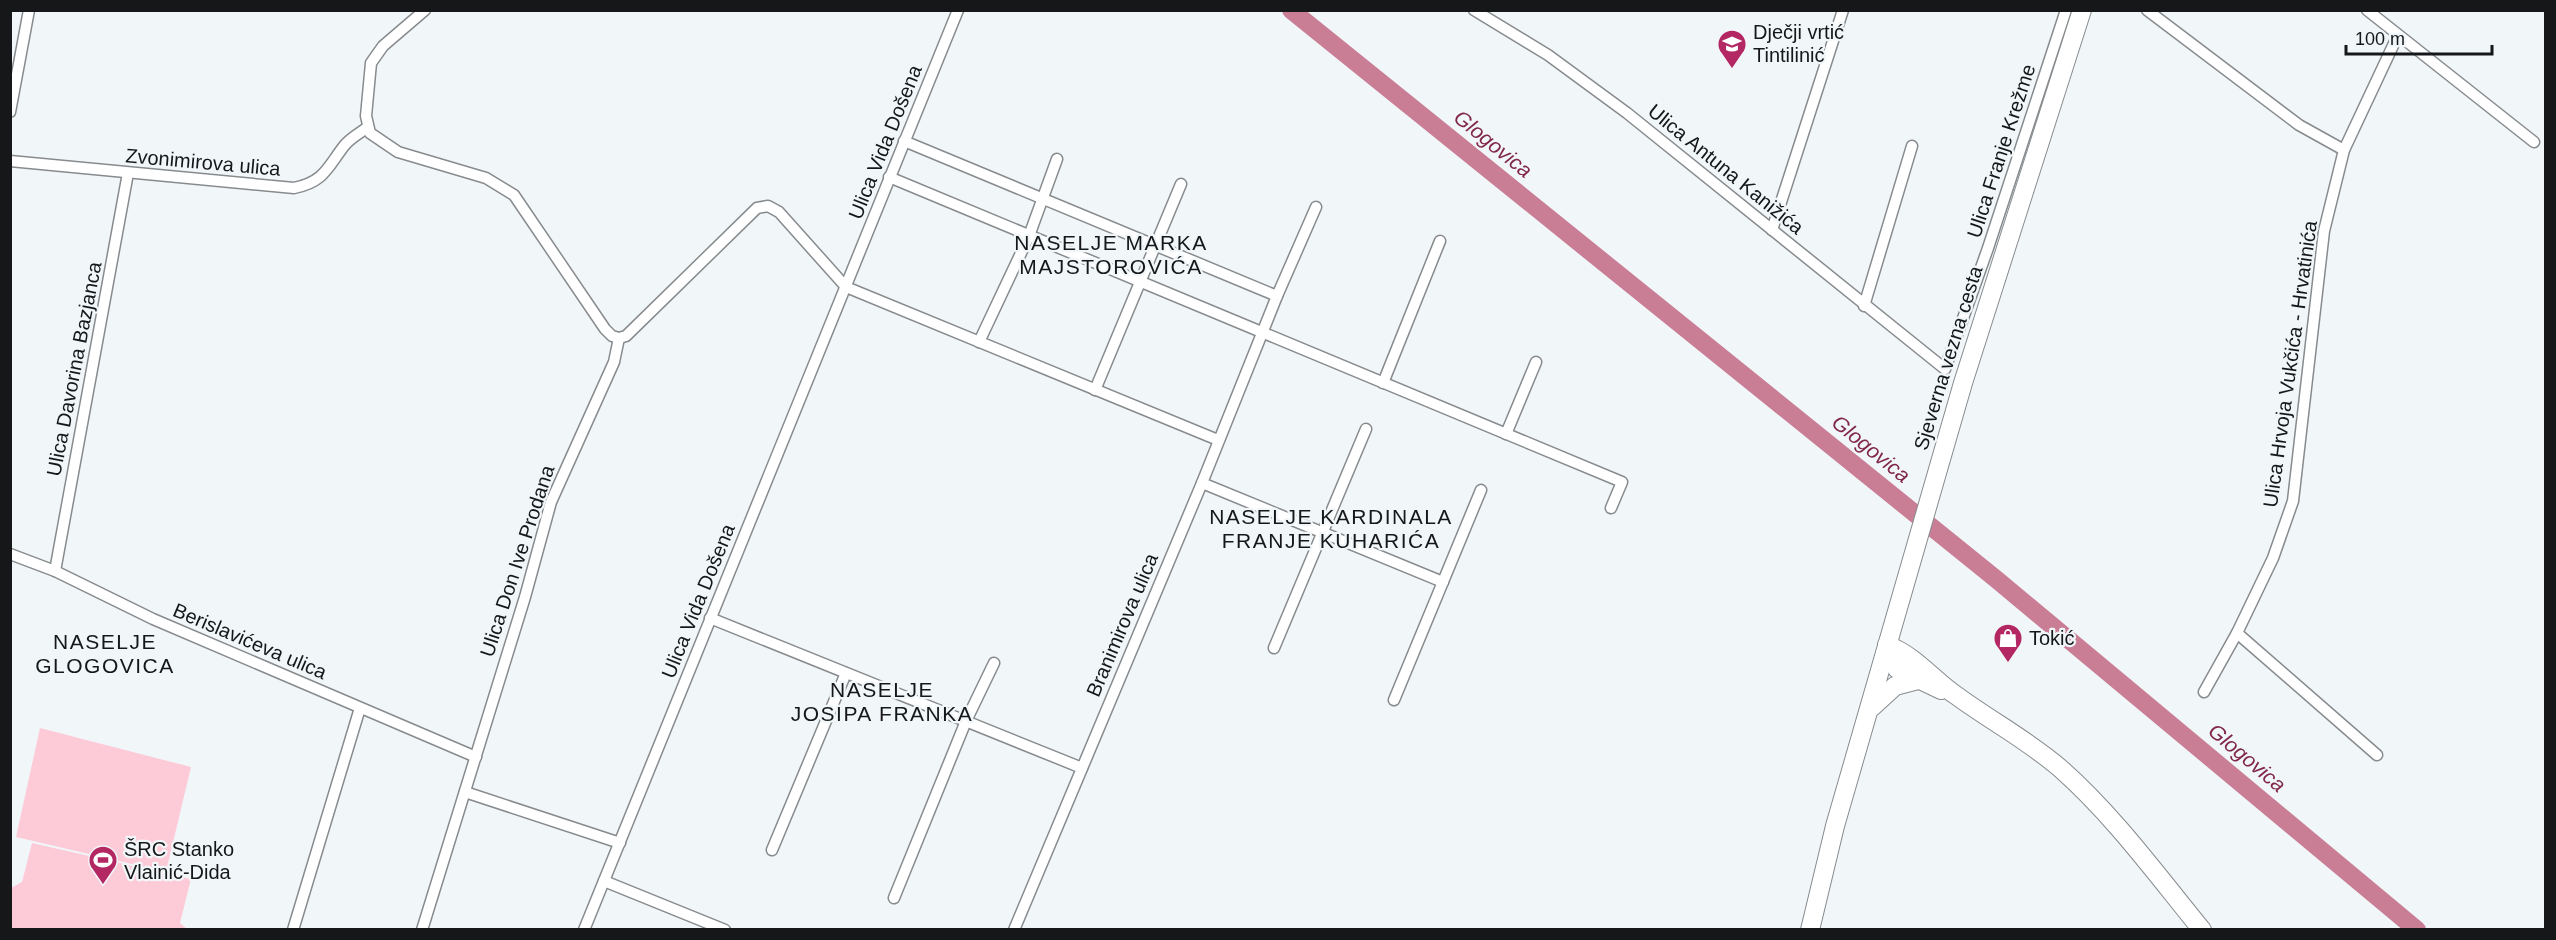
<svg xmlns="http://www.w3.org/2000/svg" width="2556" height="940" font-family="Arial,sans-serif">
  <style>
    .green { fill: #fdcbd8 }
    .lines { fill: none; stroke-linecap: round; stroke-linejoin: round }
    .river { stroke: #c97e95; stroke-width: 18 }
    .street-casing { stroke: #878b8e; stroke-width: 13 }
    .primary-casing { stroke: #878b8e; stroke-width: 20 }
    .street { stroke: #fff; stroke-width: 10 }
    .primary { stroke: #fff; stroke-width: 18 }
    .labels { text-anchor: middle; stroke-width: 4.5; stroke-linejoin: round; paint-order: stroke }
    .poi-label { font-size: 20px; fill: #151718; stroke: #f1f6f9; text-anchor: start }
    .street-label { font-size: 20px; fill: #151718; stroke: #f1f6f9 }
    .water-label { font-size: 21px; font-style: italic; fill: #81274a; stroke: #f1f6f9 }
    .neighbourhood-label { font-size: 21px; letter-spacing: 1.5px; fill: #151718; stroke: #f1f6f9 }
  </style>
  <rect width="100%" height="100%" fill="#f1f6f9"/>
  <g class="green">
    <path d="M40 728 191 767 166 872 16 837Z"/>
    <path d="M32 843 191 879 180 923 187 929H11V888L22 882Z"/>
  </g>
  <g class="lines">
    <path class="river" d="M1291 10 1996 579 2417 930"/>
    <g class="street-casing">
      <g id="street">
        <path d="M425 10 383 46 371 63 366 116 370 133 398 152 486 178 514 195 605 329 612 336 619 338"/>
        <path d="M1474 10 1548 55 1627 113 1945 369 1988 248 2066 10"/>
        <path d="M2147 10 2299 125 2344 150"/>
        <path d="M2367 10 2534 142"/>
        <path d="M10 112 29 10"/>
        <path d="M904 141 1277 296"/>
        <path d="M10 161 294 188C324 182 327 168 344 146 350 138 360 133 368 127"/>
        <path d="M889 177 1622 482 1611 508"/>
        <path d="M1772 230 1843 10"/>
        <path d="M1864 306 1912 146"/>
        <path d="M619 338 626 336 757 208 768 206 779 212 846 287 1218 440"/>
        <path d="M979 342 1029 236 1057 159"/>
        <path d="M1383 383 1440 241"/>
        <path d="M1095 390 1181 184"/>
        <path d="M1506 434 1536 362"/>
        <path d="M1202 483 1443 582"/>
        <path d="M10 554 55 571 153 619 476 757"/>
        <path d="M55 571 128 173"/>
        <path d="M710 618 1082 768"/>
        <path d="M2237 633 2377 755"/>
        <path d="M1274 648 1366 429"/>
        <path d="M2204 692 2237 633 2273 558 2293 501 2324 231 2344 150 2398 35"/>
        <path d="M1394 700 1481 490"/>
        <path d="M465 792 620 843"/>
        <path d="M772 850 846 673"/>
        <path d="M604 881 725 930"/>
        <path d="M894 898 966 721 994 663"/>
        <path d="M293 930 360 708"/>
        <path d="M422 930 525 597 551 502 614 362 619 338"/>
        <path d="M584 930 958 10"/>
        <path d="M1014 930 1202 483 1277 296 1316 207"/>
      </g>
    </g>
    <g class="primary-casing">
      <g id="primary">
        <path d="M1887 645C1916 656 1933 680 1957 696 1991 721 2029 741 2061 769 2114 816 2157 875 2202 930"/>
        <path d="M1885 654 1897 669 1941 690"/>
        <path d="M1872 707 1895 686 1918 680"/>
        <path d="M1810 930 1835 826 1963 383 2082 10"/>
      </g>
    </g>
    <use href="#street" class="street"/>
    <use href="#primary" class="primary"/>
  </g>
  <defs>
    <g id="school-pin" transform="scale(1.5)"><path d="M0 17L-7.5 6A9.5 9.5 0 1 1 7.5 6Z" fill="#b32763" stroke="#f1f6f9"/><path d="M0-5L7-2L0 1L-7-2ZM-4 1L0 2.5L4 1V4Q0 6-4 4Z" fill="#fff"/></g>
    <g id="shop-pin" transform="scale(1.5)"><path d="M0 17L-7.5 6A9.5 9.5 0 1 1 7.5 6Z" fill="#b32763" stroke="#f1f6f9"/><path d="M-5-2.5h2.3a2.7 3.5 0 0 1 5.4 0H5L5.5 6h-11ZM-1.5-2.5h3a1.5 2.3 0 0 0-3 0Z" fill="#fff"/></g>
    <g id="stadium-pin" transform="scale(1.5)"><path d="M0 17L-7.5 6A9.5 9.5 0 1 1 7.5 6Z" fill="#b32763" stroke="#f1f6f9"/><path d="M0-5a6.5 5 0 1 0 0 10a6.5 5 0 1 0 0-10ZM-3.5-1.8h7v3.6h-7Z" fill="#fff"/></g>
  </defs>
  <g fill-rule="evenodd">
    <use href="#school-pin" x="1732" y="44"/>
    <use href="#shop-pin" x="2008" y="638"/>
    <use href="#stadium-pin" x="103" y="860"/>
  </g>
  <g class="labels">
    <g class="poi-label">
      <text x="1753" y="39">Dječji vrtić<tspan x="1753" dy="23">Tintilinić</tspan></text>
      <text x="2029" y="645">Tokić</text>
      <text x="124" y="856">ŠRC Stanko<tspan x="124" dy="23">Vlainić-Dida</tspan></text>
    </g>
    <g class="street-label">
      <text transform="translate(885 142) rotate(-68)" y="7">Ulica Vida Došena</text>
      <text transform="translate(2001 151) rotate(-72)" y="7">Ulica Franje Krežme</text>
      <text transform="translate(203 162) rotate(5)" y="7">Zvonimirova ulica</text>
      <text transform="translate(1726 169) rotate(39)" y="7">Ulica Antuna Kanižića</text>
      <text transform="translate(1948 358) rotate(-73)" y="7">Sjeverna vezna cesta</text>
      <text transform="translate(2290 364) rotate(-82)" y="7">Ulica Hrvoja Vukčića - Hrvatinića</text>
      <text transform="translate(74 369) rotate(-79)" y="7">Ulica Davorina Bazjanca</text>
      <text transform="translate(517 561) rotate(-72)" y="7">Ulica Don Ive Prodana</text>
      <text transform="translate(698 601) rotate(-68)" y="7">Ulica Vida Došena</text>
      <text transform="translate(1122 625) rotate(-67)" y="7">Branimirova ulica</text>
      <text transform="translate(250 641) rotate(23)" y="7">Berislavićeva ulica</text>
    </g>
    <g class="water-label">
      <text transform="translate(1493 144) rotate(39)" y="7">Glogovica</text>
      <text transform="translate(1871 449) rotate(39)" y="7">Glogovica</text>
      <text transform="translate(2247 758) rotate(40)" y="7">Glogovica</text>
    </g>
    <g class="neighbourhood-label">
      <text x="1111" y="250">NASELJE MARKA<tspan x="1111" dy="24">MAJSTOROVIĆA</tspan></text>
      <text x="1331" y="524">NASELJE KARDINALA<tspan x="1331" dy="24">FRANJE KUHARIĆA</tspan></text>
      <text x="105" y="649">NASELJE<tspan x="105" dy="24">GLOGOVICA</tspan></text>
      <text x="882" y="697">NASELJE<tspan x="882" dy="24">JOSIPA FRANKA</tspan></text>
    </g>
  </g>
  <rect width="2556" height="940" fill="none" stroke="#151718" stroke-width="24"/>
  <path d="M2346 45v9h146v-9" fill="none" stroke="#151718" stroke-width="3"/>
  <text x="2355" y="45" font-size="18" fill="#151718" stroke="#f1f6f9" stroke-width="4.5" paint-order="stroke">100 m</text>
</svg>
